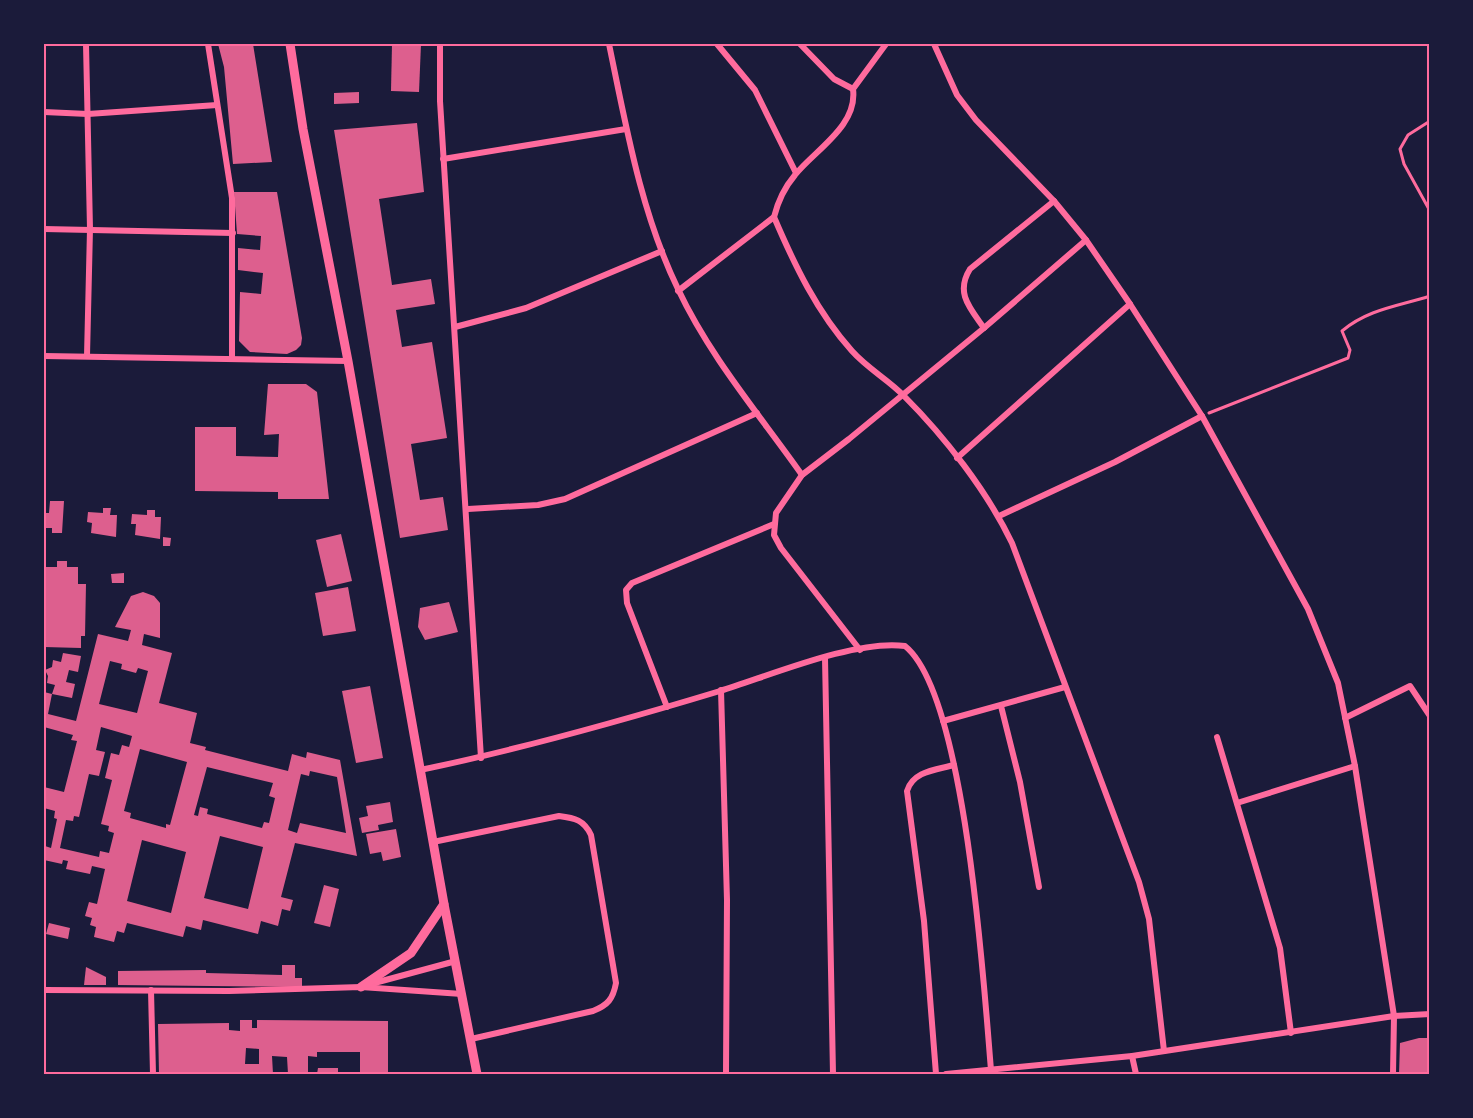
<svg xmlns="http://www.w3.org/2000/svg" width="1473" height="1118" font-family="'Nunito Sans',sans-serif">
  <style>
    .building { fill: #dd5f8e; fill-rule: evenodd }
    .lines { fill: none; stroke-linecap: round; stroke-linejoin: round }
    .path { stroke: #ff6b9d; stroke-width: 3 }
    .minor { stroke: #ff6b9d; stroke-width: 6 }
    .secondary { stroke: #ff6b9d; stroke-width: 9 }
    .neatline { fill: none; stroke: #ff6b9d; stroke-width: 2 }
  </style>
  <rect width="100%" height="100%" fill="#1b1b3a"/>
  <g class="building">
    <path d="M218 44H253L272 162 233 164 224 67Z"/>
    <path d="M392 44H421L419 92 391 91Z"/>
    <path d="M359 92V103L334 104V93Z"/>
    <path d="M417 123 424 192 379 199 392 285 431 279 435 304 396 310 402 347 432 342 447 438 411 444 420 500 443 497 448 530 400 538 334 130Z"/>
    <path d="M234 192H277L302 338 301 345 296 350 287 354 250 352 239 341 240 292 261 294 263 273 238 270V248L260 250 261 236 237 234Z"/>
    <path d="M268 384H306L317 392 329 499H278V492L195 491V427H236V456L278 457 279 434 264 435Z"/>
    <path d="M50 501H64L62 533H52V528H44V513H49Z"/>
    <path d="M103 508H111L110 515H117L116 537 91 533 92 523 87 522 88 512 103 513Z"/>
    <path d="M147 510H155V517H161L160 539 135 535 136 524H131L132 514 147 515Z"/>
    <path d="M341 534 352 581 327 587 316 540Z"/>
    <path d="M163 537 171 538 170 546H163Z"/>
    <path d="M57 561H67V567H78V584H86L85 636H81V648L44 647V567H57Z"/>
    <path d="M124 573V583H112L111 574Z"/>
    <path d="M348 587 356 631 323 636 315 593Z"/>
    <path d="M143 592 154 596 160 603V638L144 634 142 645 172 653 159 703 197 713 190 743 206 747 205 750 288 771 292 754 306 758 307 752 340 760 357 856 295 843 281 897 293 900 290 911 282 909 278 926 261 921 258 934 203 920 201 930 186 926 183 937 127 923 124 933 117 931 114 942 94 937 96 927 90 925 92 918 85 916 89 902 97 904 105 869 92 866 90 874 66 869 68 861 63 860 62 864 44 860 45 846 51 848 57 819 54 818 55 811 44 808V787L64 792 77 741 71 740 73 735 44 727V692L52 694 48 714 76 721 98 634 128 641 131 630 115 627 131 596ZM110 661 122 664 121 669 136 673 138 668 148 671 137 713 99 704ZM101 727 132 736 129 747 122 745 119 755 111 753 105 778 112 780 101 824 109 826 108 831 114 833 109 853 100 851 99 857 60 848 66 820 73 821 74 816 79 817 89 774 99 776 105 752 96 750ZM140 749 187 762 170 825 166 824V828L130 818 131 813 124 811ZM207 767 273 783 269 796 275 798 269 823 264 822 262 828 207 814 208 809 200 807 198 816 194 815ZM310 771 337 777 346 833 300 823 297 833 288 830 301 774 309 776ZM220 836 263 847 248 909 204 898ZM142 840 186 852 171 913 127 901Z"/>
    <path d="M449 602 458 632 425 640 418 627 420 608Z"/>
    <path d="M63 653 81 656 78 672 69 670 66 682 75 684 72 698 52 694 55 685 47 683 48 676 45 670 52 667 53 660 61 662Z"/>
    <path d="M370 686 383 758 356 763 342 691Z"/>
    <path d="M390 802 393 822 378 825 379 830 362 833 359 818 368 816 366 806Z"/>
    <path d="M396 829 401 857 383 861 381 852 370 854 366 834Z"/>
    <path d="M324 885 339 889 330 927 314 923Z"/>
    <path d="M49 923 70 928 68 939 46 934Z"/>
    <path d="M282 965H295V978H302V987L118 985V971L206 970V973L282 975Z"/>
    <path d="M86 967 106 977V985H84Z"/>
    <path d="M240 1020H252V1028H257V1020L388 1021V1074H360V1052H317V1057L308 1056V1074H288L287 1057 272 1056 273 1074H159L158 1024 229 1023V1030L240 1031ZM246 1048 259 1049V1064H245Z"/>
    <path d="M1419 1038H1430V1074H1399L1400 1043Z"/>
    <path d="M318 1068H338V1074H317Z"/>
  </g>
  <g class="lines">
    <g class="path">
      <path d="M1430 121 1408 135 1400 149 1404 164 1430 211"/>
      <path d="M1209 413 1348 358 1350 350 1342 331C1368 309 1399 306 1430 296"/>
    </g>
    <g class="minor">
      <path d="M86 44 90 229 87 356"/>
      <path d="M208 44 232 198V358"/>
      <path d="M440 44V101L481 758"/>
      <path d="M609 44C626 126 641 213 678 289 710 357 759 414 802 475"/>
      <path d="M717 44 755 90 796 173"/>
      <path d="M800 44 834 79 853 89"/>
      <path d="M934 44 957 95 976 120 1054 201 1086 240 1130 304 1202 416 1308 609 1338 683 1355 766 1394 1016 1393 1074"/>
      <path d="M44 112 88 114 217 105"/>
      <path d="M443 159 626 129"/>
      <path d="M774 217C795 266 817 312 852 351 868 369 889 380 904 396 945 437 987 491 1012 543L1139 882 1149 919 1164 1051"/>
      <path d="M44 229 233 233"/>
      <path d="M678 291 774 217C778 201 784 188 795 175 815 150 858 126 853 89L886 44"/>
      <path d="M455 327 526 308 662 251"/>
      <path d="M984 328C970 308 955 293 970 269L1054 201"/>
      <path d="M44 356 348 361"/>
      <path d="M957 458 1130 304"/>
      <path d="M468 509 538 505 565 499 757 413"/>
      <path d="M999 516 1115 462 1202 416"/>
      <path d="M860 650 781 548 774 535 776 513 802 475 849 439 984 328 1086 240"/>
      <path d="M825 658 833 1074"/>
      <path d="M721 690 727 900 726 1074"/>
      <path d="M1001 706 1020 782 1039 887"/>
      <path d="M667 707 627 603 626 590 632 583 774 524"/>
      <path d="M1345 718 1410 686 1430 716"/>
      <path d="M943 721 1065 687"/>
      <path d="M1217 737 1280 948 1291 1033"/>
      <path d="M420 770C522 749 621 721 720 691 769 676 856 639 905 646 966 695 984 988 991 1070"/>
      <path d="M1237 803 1355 766"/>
      <path d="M433 842 559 816C575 818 584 820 591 835L616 983C613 999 608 1005 593 1011L471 1039"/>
      <path d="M367 985 456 961"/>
      <path d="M44 990 229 991 361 987 462 994"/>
      <path d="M151 990 153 1074"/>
      <path d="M1132 1056 1136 1074"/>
      <path d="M936 1074 924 921 907 791C913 771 936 770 954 765"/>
      <path d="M946 1074 1132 1056 1394 1016 1430 1014"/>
    </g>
    <g class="secondary">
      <path d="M290 44 303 129 348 361 444 904 477 1074"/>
      <path d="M361 987 411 953 444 904"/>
    </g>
  </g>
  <rect width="1473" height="1118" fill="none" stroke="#1b1b3a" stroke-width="90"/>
  <rect x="45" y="45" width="1383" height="1028" class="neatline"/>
</svg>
